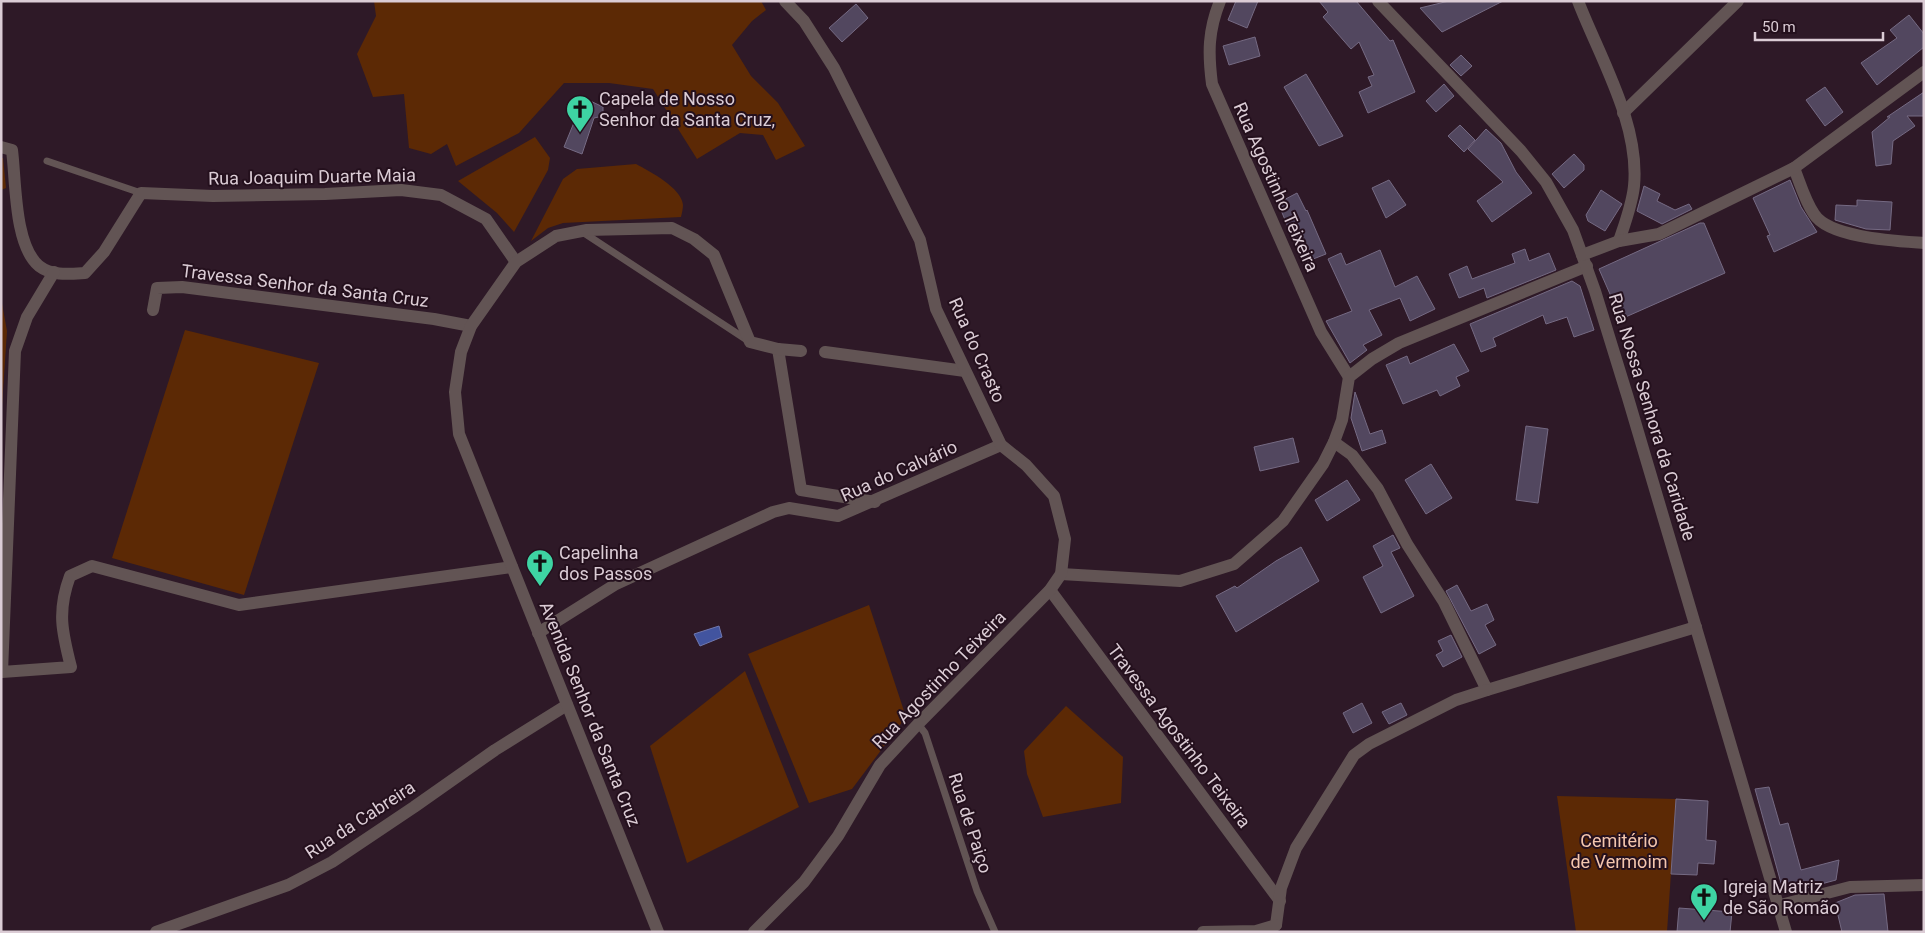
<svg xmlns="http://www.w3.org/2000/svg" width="1925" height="933" font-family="Roboto,sans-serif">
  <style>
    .green { fill: #5c2905 }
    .water { fill: #42549f; stroke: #7078af }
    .building { fill: #52475f; stroke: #756a83 }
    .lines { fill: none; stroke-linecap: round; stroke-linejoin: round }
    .service { stroke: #625454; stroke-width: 7 }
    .minor { stroke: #625454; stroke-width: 12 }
    .tertiary { stroke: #625454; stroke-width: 12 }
    .labels { text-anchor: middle; stroke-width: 4; stroke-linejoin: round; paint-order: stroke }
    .poi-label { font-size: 18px; fill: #dbccd5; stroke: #24101d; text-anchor: start }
    .street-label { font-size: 18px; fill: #dbccd5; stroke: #24101d }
    .park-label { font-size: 18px; fill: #f4c6ae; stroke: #24101d }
  </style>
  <rect width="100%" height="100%" fill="#2e1927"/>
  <g class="green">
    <path d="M374 1H761L766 10 752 21 732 45 751 76 778 103 805 146 776 160 763 135 740 133 697 159 653 89 609 83H564L519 133 456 166 447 144 431 154 409 148 404 94 373 97 357 54 376 16Z"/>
    <path d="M535 137 550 158 548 170 514 232 497 213 458 181Z"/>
    <path d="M1 158H3L6 188 1 190Z"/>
    <path d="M636 164C649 171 682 188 683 205 683 208 682 213 681 217L563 223 548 228 531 241 563 179 577 169Z"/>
    <path d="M1 298 7 331 1 421Z"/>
    <path d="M185 330 319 363 244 595 112 558Z"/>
    <path d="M869 605 906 717 852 789 809 803 748 654Z"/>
    <path d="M745 671 799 807 687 863 650 746Z"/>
    <path d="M1066 706 1123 757 1121 803 1043 817 1027 774 1024 751Z"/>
    <path d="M1557 796 1676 799 1667 932H1576Z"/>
  </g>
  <path class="water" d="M719 626 722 637 700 646 694 634Z"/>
  <g class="building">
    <path d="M1236 1H1258L1247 28 1228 20Z"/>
    <path d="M1319 1H1356L1390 41 1393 40 1415 92 1368 113 1359 92 1372 86 1368 77 1374 75 1359 42 1351 49 1323 17 1328 12Z"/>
    <path d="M1449 1H1503L1442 32 1420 8Z"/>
    <path d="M856 4 868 18 842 42 829 28Z"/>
    <path d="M1909 15 1924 34V47L1877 85 1861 63 1897 38 1890 30Z"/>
    <path d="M1255 37 1260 56 1229 65 1223 46Z"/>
    <path d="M1461 55 1472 66 1461 76 1450 65Z"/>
    <path d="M1306 74 1343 136 1319 146 1284 87Z"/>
    <path d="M1444 84 1454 96 1436 112 1426 101Z"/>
    <path d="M1825 87 1843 112 1825 126 1806 100Z"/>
    <path d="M1924 92V116H1907L1915 126 1893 141 1891 164 1876 166 1872 132 1890 117H1887Z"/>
    <path d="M584 98 603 107V116L594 118 582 154 564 147Z"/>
    <path d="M1460 125 1475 140 1464 152 1448 136Z"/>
    <path d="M1486 129 1501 143 1516 172 1532 193 1492 222 1477 201 1503 182 1468 149Z"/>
    <path d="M1574 154 1584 165V170L1564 188 1552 174Z"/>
    <path d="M1389 180 1406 205 1386 218 1372 188Z"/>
    <path d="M1790 180 1801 207 1817 232 1774 252 1767 236 1770 235 1753 198Z"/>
    <path d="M1644 186 1660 194 1657 201 1675 210 1689 204 1692 209 1662 224 1637 211Z"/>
    <path d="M1601 190 1622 204 1605 231 1588 221 1586 215Z"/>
    <path d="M1297 193 1306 211 1307 210 1326 254 1303 263 1278 203Z"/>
    <path d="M1857 200 1892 202 1890 230 1866 229 1835 220 1836 205 1857 206Z"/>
    <path d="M1700 223H1704L1725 273 1621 319 1599 269Z"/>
    <path d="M1525 249 1529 261 1549 253 1556 270 1487 298 1484 288 1459 298 1449 274 1467 266 1472 279 1515 263 1512 254Z"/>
    <path d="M1380 250 1395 287 1417 276 1435 309 1410 321 1400 298 1369 310 1382 335 1363 345 1367 350 1350 363 1326 321 1352 311 1328 259 1341 253 1346 265Z"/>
    <path d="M1572 281 1580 286 1594 330 1574 337 1567 317 1546 324 1543 315 1493 338 1496 346 1481 352 1470 324Z"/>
    <path d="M1454 344 1469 371 1456 377 1460 386 1440 396 1437 390 1403 404 1386 365 1407 356 1410 364Z"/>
    <path d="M1355 392 1370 434 1382 430 1386 443 1362 451 1351 418Z"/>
    <path d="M1526 426 1548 429 1538 503 1516 500Z"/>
    <path d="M1293 438 1299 462 1260 471 1254 447Z"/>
    <path d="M1431 464 1452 498 1426 514 1405 480Z"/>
    <path d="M1347 480 1360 500 1327 521 1315 500Z"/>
    <path d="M1393 535 1400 548 1391 552 1414 596 1381 613 1363 577 1383 566 1373 546Z"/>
    <path d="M1301 547 1319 581 1236 632 1216 596 1235 586 1237 588 1276 561Z"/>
    <path d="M1457 585 1471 611 1487 604 1494 620 1485 625 1496 645 1479 654 1446 591Z"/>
    <path d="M1451 635 1462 657 1443 667 1436 655 1443 651 1438 641Z"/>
    <path d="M1362 703 1372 723 1353 733 1343 713Z"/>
    <path d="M1401 703 1407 715 1389 724 1382 712Z"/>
    <path d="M1769 787 1780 825 1788 823 1801 870 1839 860 1836 880 1784 894 1755 789Z"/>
    <path d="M1676 799 1708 801 1706 840 1716 841 1714 864 1698 863 1697 875 1671 874Z"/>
    <path d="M1884 894 1888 932H1842L1835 903 1855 895Z"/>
    <path d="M1679 908 1732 912 1730 932H1677Z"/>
  </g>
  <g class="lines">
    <g class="service">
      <path d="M47 161 141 193"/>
      <path d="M581 231 747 340"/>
      <path d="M918 724 925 733 977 891 995 932"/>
    </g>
    <g class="minor">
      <path d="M1220 1C1208 31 1208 53 1212 84L1321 332 1349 377"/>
      <path d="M1623 113 1738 1"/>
      <path d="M1 147 12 150C16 181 14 245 39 266 52 276 69 274 85 273L104 252 141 193 213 196 325 194 401 190 441 195 486 219 516 262"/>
      <path d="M1794 168C1800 183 1805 201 1814 214 1829 238 1897 241 1924 243"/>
      <path d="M54 272 27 317 15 351 2 672 71 667C62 632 57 611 70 576L92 566 239 605 512 567"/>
      <path d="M153 310 157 288 182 287 434 319 471 326"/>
      <path d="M778 349 801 490 875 502"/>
      <path d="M825 352 965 371"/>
      <path d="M1334 442 1352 455 1378 489 1407 544 1444 602 1487 690 1696 627"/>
      <path d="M1061 574 1180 581 1234 564 1283 521 1323 464 1334 442 1342 420 1349 377 1372 359 1399 343 1587 266"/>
      <path d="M1050 590 1280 901"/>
      <path d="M538 633 616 584 773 512 789 508 838 516 1001 445"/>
      <path d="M1777 906 1850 887 1924 885"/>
      <path d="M1276 925 1281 888 1296 848 1354 755 1369 744 1456 700 1487 690"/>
      <path d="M156 932 288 885 332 862 414 807 495 750 567 705"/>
      <path d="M658 932 459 434 455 392 461 352 471 326 516 262 556 236 587 230 672 228 694 239 714 255 750 342 778 349 801 351"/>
      <path d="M754 932 804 882 838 836 880 765 918 724 1050 590 1061 574 1065 539 1054 496 1026 465 1001 445 936 309 920 240 834 68 804 21 785 1"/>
      <path d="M1203 932 1256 931 1276 925"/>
    </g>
    <g class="tertiary">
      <path d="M1378 1 1521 151 1546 182 1573 230 1595 291 1628 398 1786 932"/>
      <path d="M1578 1C1600 58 1640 124 1634 186 1632 205 1625 223 1619 241"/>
      <path d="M1582 255 1619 241 1659 234 1794 168 1924 72"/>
    </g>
  </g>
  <defs>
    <g id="church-pin" transform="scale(1.4375)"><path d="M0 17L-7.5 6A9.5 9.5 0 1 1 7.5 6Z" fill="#3ed4a3" stroke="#24101d"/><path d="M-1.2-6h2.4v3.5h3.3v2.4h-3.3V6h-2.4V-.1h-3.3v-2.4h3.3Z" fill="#111"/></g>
  </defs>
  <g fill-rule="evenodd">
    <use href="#church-pin" x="580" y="109"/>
    <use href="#church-pin" x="540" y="563"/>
    <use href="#church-pin" x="1704" y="897"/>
  </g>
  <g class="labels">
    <g class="poi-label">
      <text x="599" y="105">Capela de Nosso<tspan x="599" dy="21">Senhor da Santa Cruz,</tspan></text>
      <text x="559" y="559">Capelinha<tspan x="559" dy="21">dos Passos</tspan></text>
      <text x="1723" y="893">Igreja Matriz<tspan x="1723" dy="21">de São Romão</tspan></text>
    </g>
    <g class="street-label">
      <text transform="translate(312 177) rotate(-1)" y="6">Rua Joaquim Duarte Maia</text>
      <text transform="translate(1276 187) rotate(66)" y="6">Rua Agostinho Teixeira</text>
      <text transform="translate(305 286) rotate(7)" y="6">Travessa Senhor da Santa Cruz</text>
      <text transform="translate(977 350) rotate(66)" y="6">Rua do Crasto</text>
      <text transform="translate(1652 417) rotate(73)" y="6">Rua Nossa Senhora da Caridade</text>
      <text transform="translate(899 471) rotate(-24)" y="6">Rua do Calvário</text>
      <text transform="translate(939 680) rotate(-46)" y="6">Rua Agostinho Teixeira</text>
      <text transform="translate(590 714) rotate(68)" y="6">Avenida Senhor da Santa Cruz</text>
      <text transform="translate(1179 736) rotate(53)" y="6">Travessa Agostinho Teixeira</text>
      <text transform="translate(360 820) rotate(-33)" y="6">Rua da Cabreira</text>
      <text transform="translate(970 823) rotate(72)" y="6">Rua de Paiço</text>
    </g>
    <g class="park-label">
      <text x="1619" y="847">Cemitério<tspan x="1619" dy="21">de Vermoim</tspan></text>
    </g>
  </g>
  <rect width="1925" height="933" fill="none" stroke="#dbccd5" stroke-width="5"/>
  <path d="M1755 32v8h128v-8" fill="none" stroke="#dbccd5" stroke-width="2.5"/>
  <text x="1762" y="32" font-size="15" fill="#dbccd5" stroke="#24101d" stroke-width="4" paint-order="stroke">50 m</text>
</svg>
